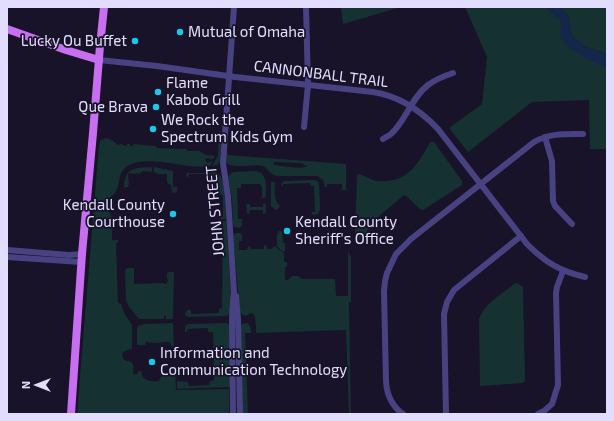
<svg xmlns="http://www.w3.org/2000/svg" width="614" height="421" font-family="'Exo 2',sans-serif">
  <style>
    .green { fill: #163131; fill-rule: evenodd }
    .water { fill: #14264a }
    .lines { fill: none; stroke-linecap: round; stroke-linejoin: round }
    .minor { stroke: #494282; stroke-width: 6 }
    .major { stroke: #c86ef1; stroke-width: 8 }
    .poi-dot { fill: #1bc8e9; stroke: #181328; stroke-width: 1.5 }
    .labels { text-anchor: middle; stroke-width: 3.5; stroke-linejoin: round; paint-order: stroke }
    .poi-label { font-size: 15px; fill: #e2ddfc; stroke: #181328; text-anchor: start }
    .street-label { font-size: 15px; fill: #e2ddfc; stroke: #181328 }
  </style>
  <rect width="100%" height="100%" fill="#181328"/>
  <g class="green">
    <path d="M341 7H401L343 24Z"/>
    <path d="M465 7H546L561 20 562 26 593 61 607 67V149H590L589 100 532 102 468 152 449 128 482 104 487 57Z"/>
    <path d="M560 7H607V54L584 46 572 36 568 16Z"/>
    <path d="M219 130 222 134 220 161 217 165 212 166 218 156Z"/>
    <path d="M105 138C109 138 116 142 117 145L120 144 127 146V144H130V146H133V144L156 146 157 148 187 149V151H200C202 154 209 156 212 155L215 157 211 160 210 158 205 159 207 163 213 161 210 166C203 167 196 167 189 166 173 164 136 155 124 169 118 176 120 182 117 189 115 195 108 197 107 204 106 210 111 213 112 218 113 225 112 233 112 240H118V243H116L118 303 121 304 125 315 132 325V349L125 351 122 353C123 365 129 358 133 364 134 366 133 372 133 374H138V371H141C142 381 151 382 159 381L163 374 171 373 175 367 176 390 229 389V414H77L99 145 100 141Z"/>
    <path d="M430 142H434L462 181V185L423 210 420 209 405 195 403 196 378 217 360 240 356 238 355 233 357 175 359 174C365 176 371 180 377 181 406 184 418 165 430 142Z"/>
    <path d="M226 153H228V155L346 164V190H342V184H327V187H325L323 180 317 176H278C270 175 269 169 263 166 254 163 231 170 226 162 225 160 226 156 226 153ZM274 162 300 163 307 166 306 167C298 169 282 166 274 165Z"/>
    <path d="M152 167V172L143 171 139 174 137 173 133 174 130 173 128 174 129 185H128V187L124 188C124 167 135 168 152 167Z"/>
    <path d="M154 167 173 171V187H177V191L175 193 172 192 171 185 168 184 167 182V174H158L154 172Z"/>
    <path d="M256 171C268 173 266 187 266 196L265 198H262V187L260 184H241V188H237L238 219H242V225L240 228 234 227 233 224 232 199 228 177 231 173 233 172Z"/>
    <path d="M209 172C212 172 216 171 219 174 225 179 226 210 226 219H220L221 217H223V195L219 194C219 187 219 183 214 178L213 174H189L188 177H187L186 175 187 173H209Z"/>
    <path d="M315 180 318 182 319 184 320 209 318 214 313 215 311 212H315L314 186H311L310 183 283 184V187L281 184 284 181Z"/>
    <path d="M271 182H275C275 191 273 200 280 206L277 210H276L271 206Z"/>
    <path d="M264 203 266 205V212L264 214H263V210H250L249 214 247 213 246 205 248 204H250V207H263V204Z"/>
    <path d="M220 221H226L231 295 230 313 228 315 226 316 188 317 185 315V313L187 310H191V314L219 313V309L222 308 223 223H220Z"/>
    <path d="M279 231H282L283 243H285V251L283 252 277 246V234Z"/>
    <path d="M236 233H240L242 235V241H239V250H247L248 247 250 246 251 249H264V245L267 246V249H272L273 247 276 246V247L282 252 284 253V262H287V267H285V273H284V274H285V280H288L292 276H298L302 279H335L336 296H348V251L351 257V302H349L351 414H349L346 330 256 333C256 327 256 320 254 315L252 313 249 314 248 315C244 316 242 316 240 311L233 237V235Z"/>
    <path d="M127 268H134V284L164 283 165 284H166L168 281 167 277V273L169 272H174L173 319H166V316H164V319H139L129 307 126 300 125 270Z"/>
    <path d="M517 283 523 287 525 381 523 383 480 386 479 320C483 304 502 294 514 284Z"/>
    <path d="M173 323 174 347 172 346 169 342H165L157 343 146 342 145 345H137V329L138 326 144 324Z"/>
    <path d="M226 323 230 325V387L201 388 200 387 199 388 177 389V381L188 382 189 386 209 385 210 381 214 380 213 332H208V328L187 329V332H185V326L188 324Z"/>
    <path d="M247 323C251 325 251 329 251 333H245L248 414H241V326L242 324Z"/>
  </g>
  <path class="water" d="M546 7H560L568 16 572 36 584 46 607 54V67C594 62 564 50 560 35 559 31 561 30 562 26 562 26 561 21 561 20Z"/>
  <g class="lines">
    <g class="minor">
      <path d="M99 60 157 66 235 77 373 92C400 96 420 110 438 129L527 244C546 263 560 271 585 277"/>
      <path d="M304 127 308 85 306 7"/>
      <path d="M545 137 552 161 553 201 555 206 572 224"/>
      <path d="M383 139C386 137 389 136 391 134 406 121 411 98 428 85 436 79 444 76 453 73"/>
      <path d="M7 250 69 255 82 254"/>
      <path d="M7 257 81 262"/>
      <path d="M236 296 238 319 240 414"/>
      <path d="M233 414 232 319 233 301 234 293 228 197 223 163 234 7"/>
      <path d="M403 414C393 407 387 395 386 382L384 291 385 281 387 273 396 254 411 239 534 142C550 133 565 134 583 134"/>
      <path d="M446 414 444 314 447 302 454 290 521 236"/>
      <path d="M538 414 544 411 552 404 558 385 556 293 557 287 563 271"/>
    </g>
    <g class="major">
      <path d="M7 29 66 50 99 60"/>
      <path d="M71 414 82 254 93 133 100 46 104 7"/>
    </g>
  </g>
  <g class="poi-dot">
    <circle cx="180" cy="32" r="4"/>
    <circle cx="135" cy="41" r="4"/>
    <circle cx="158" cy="92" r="4"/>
    <circle cx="156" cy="107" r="4"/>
    <circle cx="153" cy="129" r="4"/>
    <circle cx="173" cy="214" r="4"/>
    <circle cx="287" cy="231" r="4"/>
    <circle cx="152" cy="362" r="4"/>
  </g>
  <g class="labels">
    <g class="poi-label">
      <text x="188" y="37">Mutual of Omaha</text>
      <text x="127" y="46" text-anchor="end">Lucky Ou Buffet</text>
      <text x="166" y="88">Flame<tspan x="166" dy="17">Kabob Grill</tspan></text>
      <text x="148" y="112" text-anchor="end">Que Brava</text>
      <text x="161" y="125">We Rock the<tspan x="161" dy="17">Spectrum Kids Gym</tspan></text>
      <text x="165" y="210" text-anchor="end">Kendall County<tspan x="165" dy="17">Courthouse</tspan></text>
      <text x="295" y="227">Kendall County<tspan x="295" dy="17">Sheriff's Office</tspan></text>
      <text x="160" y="358">Information and<tspan x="160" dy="17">Communication Technology</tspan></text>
    </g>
    <g class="street-label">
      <text transform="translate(321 74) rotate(7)" y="5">CANNONBALL TRAIL</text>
      <text transform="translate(215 211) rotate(-95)" y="5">JOHN STREET</text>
    </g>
  </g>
  <rect width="614" height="421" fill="none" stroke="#e2ddfc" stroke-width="16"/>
  <g transform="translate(36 385) rotate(270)" stroke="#181328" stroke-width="3" paint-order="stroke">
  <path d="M0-3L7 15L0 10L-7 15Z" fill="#e2ddfc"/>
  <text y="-6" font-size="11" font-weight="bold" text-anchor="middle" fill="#e2ddfc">N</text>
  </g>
</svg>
